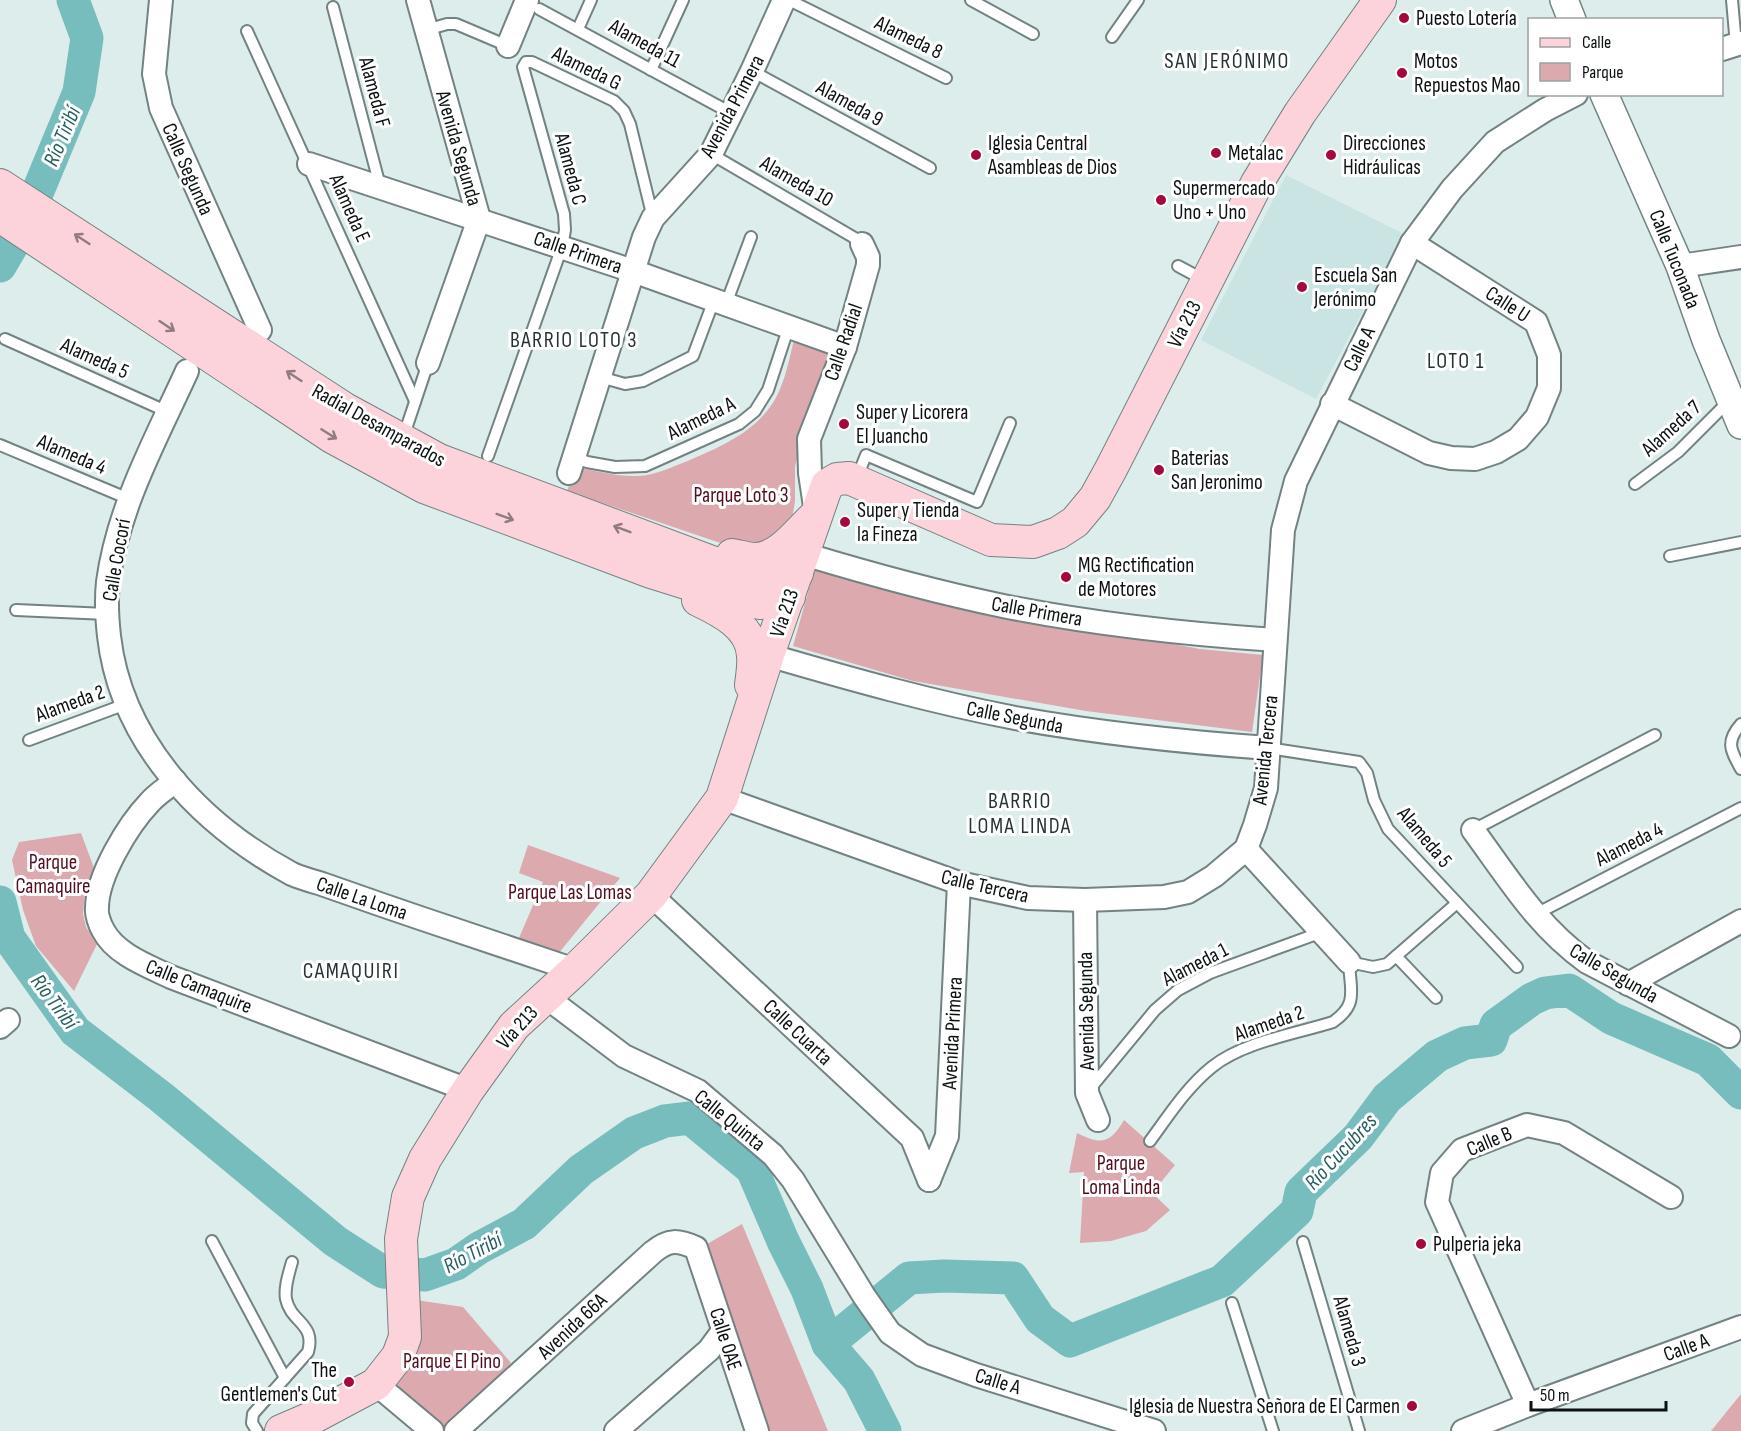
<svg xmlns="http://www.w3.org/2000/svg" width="1741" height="1431" font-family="'Sofia Sans Condensed',sans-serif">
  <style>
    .built { fill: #cae3e3 }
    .green { fill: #dba9ae }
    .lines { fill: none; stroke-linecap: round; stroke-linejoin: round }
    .river { stroke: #78bdbe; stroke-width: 33 }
    .service-casing { stroke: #738282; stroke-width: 14 }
    .minor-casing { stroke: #738282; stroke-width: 26 }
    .tertiary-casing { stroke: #738282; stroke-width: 30 }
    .secondary-casing { stroke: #738282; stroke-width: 34 }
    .service { stroke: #fff; stroke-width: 10 }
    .minor { stroke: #fff; stroke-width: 22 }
    .tertiary { stroke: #fff; stroke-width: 27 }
    .secondary { stroke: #fcd3da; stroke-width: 32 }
    .oneway { stroke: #907c80 }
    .poi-dot { fill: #a4083c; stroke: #fff; stroke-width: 2 }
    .labels { text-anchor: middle; stroke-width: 6; stroke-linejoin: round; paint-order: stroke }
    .poi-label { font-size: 21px; fill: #0c1212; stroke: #fff; text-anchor: start }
    .street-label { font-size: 21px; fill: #0c1212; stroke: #fff }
    .park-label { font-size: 21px; fill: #530e1f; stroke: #fff }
    .neighbourhood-label { font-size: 22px; letter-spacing: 1.5px; fill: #263333; stroke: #fff }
    .water-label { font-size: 22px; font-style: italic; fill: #266162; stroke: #fff }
  </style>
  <rect width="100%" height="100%" fill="#ddedec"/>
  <path class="built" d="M1286 175 1404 234 1316 399 1201 340Z"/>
  <g class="green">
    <path d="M795 336 831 349 834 357 800 445 795 467V501L790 532 744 551 567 491 575 470 579 468C599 471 617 477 638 476 654 476 674 466 690 460 722 446 755 432 774 401 785 384 790 355 795 336Z"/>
    <path d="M815 567 945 602 1200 649 1263 655 1252 732 1086 711 913 681 793 646Z"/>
    <path d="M81 833 94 868 85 893 83 914 86 927 97 944 74 991 36 946 23 910 12 860 19 842Z"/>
    <path d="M528 845 620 878 558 954 519 938 543 882 519 873Z"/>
    <path d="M1124 1120 1175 1165 1152 1193 1170 1210 1146 1231 1111 1241 1080 1243 1084 1172 1069 1173 1077 1133C1101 1145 1110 1144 1124 1120Z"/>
    <path d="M742 1224 828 1431H762L700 1248Z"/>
    <path d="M416 1300 463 1307 511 1363 444 1428 387 1381 414 1341 421 1323Z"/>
    <path d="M1741 1394V1431H1711Z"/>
  </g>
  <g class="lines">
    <g class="river">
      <path d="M0 266 23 227 79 92 87 38 73 0"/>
      <path d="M0 902 9 938 75 1031 161 1097 335 1241 383 1272 425 1275 456 1264 479 1248 524 1224 581 1170 634 1133 665 1121 690 1118 752 1169 783 1241 807 1289 828 1344 859 1380 885 1431"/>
      <path d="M828 1344 909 1278 944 1276 1013 1278 1040 1319 1070 1341 1222 1281 1297 1211 1301 1192 1358 1137 1387 1098 1437 1056 1465 1043 1491 1040 1496 1025 1532 999 1545 993 1569 990 1611 1018 1708 1060 1741 1093"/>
    </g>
    <g class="service-casing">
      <g id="service">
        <path d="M789 0 946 78"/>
        <path d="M971 0 1033 34"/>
        <path d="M1732 0 1736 45"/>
        <path d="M333 7 380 186"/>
        <path d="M539 9 731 113"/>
        <path d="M578 29 591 0"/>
        <path d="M426 30 447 24H456L508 46"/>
        <path d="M247 31 415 401"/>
        <path d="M1112 37 1138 0"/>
        <path d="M651 70 683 0"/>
        <path d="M752 71 930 168"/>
        <path d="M711 154 853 237 862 244"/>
        <path d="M1178 266 1206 281"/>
        <path d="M726 304 751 237"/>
        <path d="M5 339 168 412"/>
        <path d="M600 377 625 384 643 381 693 356 714 300"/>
        <path d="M407 426 428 363"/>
        <path d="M0 445 129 499"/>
        <path d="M488 456 562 247 565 230 564 214 523 67 526 62H532L614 101 624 111 630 124 653 218"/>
        <path d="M574 457 587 462 615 467 645 466 739 424 755 411 768 390 789 326"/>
        <path d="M856 480 866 455 977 502 1010 423"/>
        <path d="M1635 484 1678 452 1729 401"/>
        <path d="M1670 556 1741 542"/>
        <path d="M16 610 107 614"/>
        <path d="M1741 724C1725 742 1731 751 1741 769"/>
        <path d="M29 740 126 704"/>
        <path d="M1268 748 1359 762 1367 773 1374 800 1388 829 1517 967"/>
        <path d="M1473 830 1655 735"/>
        <path d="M1534 915 1741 808"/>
        <path d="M1396 956 1436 998"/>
        <path d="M1089 1090 1155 1010 1178 990 1210 973 1322 932"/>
        <path d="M1150 1141C1169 1115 1187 1087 1212 1067 1243 1042 1295 1034 1333 1022 1359 1004 1350 990 1349 962L1373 967 1387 964 1457 903"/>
        <path d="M212 1241 285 1378"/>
        <path d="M1303 1242 1359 1431"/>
        <path d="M1232 1303 1273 1431"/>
        <path d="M257 1431 252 1423 253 1414 308 1352C316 1323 291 1323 286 1299 284 1287 289 1273 292 1262"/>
      </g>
    </g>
    <g class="minor-casing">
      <g id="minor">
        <path d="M161 0 154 74 161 108 260 330"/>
        <path d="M418 0 479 219 428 363"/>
        <path d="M508 46 527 0"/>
        <path d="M1722 49 1741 43"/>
        <path d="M309 164 633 271 845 347"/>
        <path d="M1680 266 1741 257"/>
        <path d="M187 371C156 439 118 507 108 582 106 600 107 618 109 636 121 742 201 825 292 874 301 878 312 881 322 884 342 891 362 898 382 905 446 927 510 948 575 970"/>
        <path d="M1332 404 1429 453 1451 458 1475 459 1496 452 1518 439 1537 417 1549 388V355L1536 322 1412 243"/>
        <path d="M569 473 644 237 653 218 711 154 752 71 784 0"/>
        <path d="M816 513 810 473 809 439 845 347 868 265V257L862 244"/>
        <path d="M804 554C870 574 936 592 1003 606 1093 624 1184 634 1275 640"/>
        <path d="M768 655C850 679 932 702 1015 718 1099 733 1183 742 1268 748"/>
        <path d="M175 781C167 788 157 794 150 802 128 825 97 876 97 908 96 914 100 925 103 930 115 954 148 966 171 977L468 1090"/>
        <path d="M722 798 959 883 1028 898 1085 900 1164 897 1188 892 1214 876 1246 849 1255 825 1266 788 1283 530 1296 481 1412 243 1452 189 1495 142 1545 110 1576 94"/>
        <path d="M1473 830C1509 879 1537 926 1587 962L1729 1036"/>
        <path d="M1246 849 1349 962"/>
        <path d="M651 895 912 1138 929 1180"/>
        <path d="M1085 900 1087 1093 1098 1120"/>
        <path d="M1628 984 1741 921"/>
        <path d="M546 997 624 1056 698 1091 773 1155 793 1180 864 1296 890 1333 922 1355 976 1375 1154 1431"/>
        <path d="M0 1027 8 1020"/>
        <path d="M929 1180 947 1136 959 883"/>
        <path d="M376 1384 432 1431"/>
        <path d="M1528 1405 1437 1202 1442 1173 1462 1150 1527 1125 1564 1133 1671 1197"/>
        <path d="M456 1431 653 1252C669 1239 678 1240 696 1248L757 1431"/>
        <path d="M616 1431 709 1350 723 1331"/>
        <path d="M1463 1431 1528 1405 1741 1327"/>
      </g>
    </g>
    <g class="tertiary-casing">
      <g id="tertiary">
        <path d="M1564 0 1572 20"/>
        <path d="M1604 94 1680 266 1706 340 1741 425"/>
      </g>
    </g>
    <g class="secondary-casing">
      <g id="secondary">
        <path d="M0 185 345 409 439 460 741 573 765 577 797 573"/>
        <path d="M0 216 332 437 424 487 651 572 737 599 760 603 789 597"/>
        <path d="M732 555C739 556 748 559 755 559 779 559 798 532 813 518"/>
        <path d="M698 600C721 611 752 626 753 656 754 665 752 676 751 685"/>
        <path d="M281 1431 316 1416 376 1384 398 1356 405 1337 401 1239 408 1197 425 1159 468 1090 514 1026 575 970 651 895 722 798 768 655 827 485 837 479 849 478 991 540 1033 542 1058 533 1075 522 1095 498 1111 469 1257 183 1300 113 1380 0"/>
      </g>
    </g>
    <use href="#service" class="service"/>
    <use href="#minor" class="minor"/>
    <use href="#tertiary" class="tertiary"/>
    <use href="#secondary" class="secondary"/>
  </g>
  <defs><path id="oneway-shaft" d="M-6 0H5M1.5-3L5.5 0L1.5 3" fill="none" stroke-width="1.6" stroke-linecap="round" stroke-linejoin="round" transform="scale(1.5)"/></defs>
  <g class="oneway">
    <use href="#oneway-shaft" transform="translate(82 239) rotate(-147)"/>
    <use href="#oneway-shaft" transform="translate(167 326) rotate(34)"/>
    <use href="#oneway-shaft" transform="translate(294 376) rotate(-147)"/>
    <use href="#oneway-shaft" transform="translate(329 434) rotate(32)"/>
    <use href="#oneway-shaft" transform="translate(505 517) rotate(20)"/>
    <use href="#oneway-shaft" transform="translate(622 529) rotate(-159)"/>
  </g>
  <g class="poi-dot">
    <circle cx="1404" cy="18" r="6"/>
    <circle cx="1402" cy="73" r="6"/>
    <circle cx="1216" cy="153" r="6"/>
    <circle cx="976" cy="155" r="6"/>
    <circle cx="1331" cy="155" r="6"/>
    <circle cx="1161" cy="200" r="6"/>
    <circle cx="1302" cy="287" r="6"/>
    <circle cx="844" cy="424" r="6"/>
    <circle cx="1159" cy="470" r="6"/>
    <circle cx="845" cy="522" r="6"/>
    <circle cx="1066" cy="577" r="6"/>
    <circle cx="1421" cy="1244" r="6"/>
    <circle cx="349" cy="1382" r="6"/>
    <circle cx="1412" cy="1406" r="6"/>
  </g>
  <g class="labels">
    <g class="poi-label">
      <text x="1416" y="25">Puesto Lotería</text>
      <text x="1414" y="68">Motos<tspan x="1414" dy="24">Repuestos Mao</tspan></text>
      <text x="988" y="150">Iglesia Central<tspan x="988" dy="24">Asambleas de Dios</tspan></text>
      <text x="1343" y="150">Direcciones<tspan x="1343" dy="24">Hidráulicas</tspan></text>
      <text x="1228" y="160">Metalac</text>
      <text x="1173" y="195">Supermercado<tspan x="1173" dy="24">Uno + Uno</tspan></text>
      <text x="1314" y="282">Escuela San<tspan x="1314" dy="24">Jerónimo</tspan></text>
      <text x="856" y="419">Super y Licorera<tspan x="856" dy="24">El Juancho</tspan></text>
      <text x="1171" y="465">Baterias<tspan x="1171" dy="24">San Jeronimo</tspan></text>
      <text x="857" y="517">Super y Tienda<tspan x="857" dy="24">la Fineza</tspan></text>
      <text x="1078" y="572">MG Rectification<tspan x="1078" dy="24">de Motores</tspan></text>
      <text x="1433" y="1251">Pulperia jeka</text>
      <text x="337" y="1377" text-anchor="end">The<tspan x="337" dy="24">Gentlemen's Cut</tspan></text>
      <text x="1400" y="1413" text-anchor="end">Iglesia de Nuestra Señora de El Carmen</text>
    </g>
    <g class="street-label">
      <text transform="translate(909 37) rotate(26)" y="7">Alameda 8</text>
      <text transform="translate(645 43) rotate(29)" y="7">Alameda 11</text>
      <text transform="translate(587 68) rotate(26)" y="7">Alameda G</text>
      <text transform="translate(375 92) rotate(75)" y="7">Alameda F</text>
      <text transform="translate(850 103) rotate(29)" y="7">Alameda 9</text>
      <text transform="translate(732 106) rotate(-62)" y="7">Avenida Primera</text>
      <text transform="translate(459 148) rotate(74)" y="7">Avenida Segunda</text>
      <text transform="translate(188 169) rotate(66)" y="7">Calle Segunda</text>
      <text transform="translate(571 169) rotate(75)" y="7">Alameda C</text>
      <text transform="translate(797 181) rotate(30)" y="7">Alameda 10</text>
      <text transform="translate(350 208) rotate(66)" y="7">Alameda E</text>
      <text transform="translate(578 252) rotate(19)" y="7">Calle Primera</text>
      <text transform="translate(1675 259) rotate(68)" y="7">Calle Tuconada</text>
      <text transform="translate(1508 304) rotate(33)" y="7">Calle U</text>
      <text transform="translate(1184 324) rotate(-63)" y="7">Vía 213</text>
      <text transform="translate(843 342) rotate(-71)" y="7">Calle Radial</text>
      <text transform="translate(1359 349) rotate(-64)" y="7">Calle A</text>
      <text transform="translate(95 358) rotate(24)" y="7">Alameda 5</text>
      <text transform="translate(701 418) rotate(-26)" y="7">Alameda A</text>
      <text transform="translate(379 425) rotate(29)" y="7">Radial Desamparados</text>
      <text transform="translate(1671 428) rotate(-42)" y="7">Alameda 7</text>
      <text transform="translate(72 454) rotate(23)" y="7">Alameda 4</text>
      <text transform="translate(116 560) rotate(-80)" y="7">Calle Cocorí</text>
      <text transform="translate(1037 611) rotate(10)" y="7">Calle Primera</text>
      <text transform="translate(784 613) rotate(-71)" y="7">Vía 213</text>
      <text transform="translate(70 703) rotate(-20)" y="7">Alameda 2</text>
      <text transform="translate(1015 717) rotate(11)" y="7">Calle Segunda</text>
      <text transform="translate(1265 750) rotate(-84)" y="7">Avenida Tercera</text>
      <text transform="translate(1425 837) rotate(50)" y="7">Alameda 5</text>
      <text transform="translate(1629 844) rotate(-27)" y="7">Alameda 4</text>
      <text transform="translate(985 886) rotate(13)" y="7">Calle Tercera</text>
      <text transform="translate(362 898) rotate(19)" y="7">Calle La Loma</text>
      <text transform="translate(1195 964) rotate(-27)" y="7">Alameda 1</text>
      <text transform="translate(1614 973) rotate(30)" y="7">Calle Segunda</text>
      <text transform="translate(199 986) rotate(22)" y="7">Calle Camaquire</text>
      <text transform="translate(1086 1011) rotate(-91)" y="7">Avenida Segunda</text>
      <text transform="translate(1269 1023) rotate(-19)" y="7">Alameda 2</text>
      <text transform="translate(517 1027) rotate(-48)" y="7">Vía 213</text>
      <text transform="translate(798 1032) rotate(43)" y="7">Calle Cuarta</text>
      <text transform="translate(952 1033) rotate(-87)" y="7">Avenida Primera</text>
      <text transform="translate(730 1120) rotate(39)" y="7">Calle Quinta</text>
      <text transform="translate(1489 1141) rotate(-23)" y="7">Calle B</text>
      <text transform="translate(572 1326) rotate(-43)" y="7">Avenida 66A</text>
      <text transform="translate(1350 1331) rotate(74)" y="7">Alameda 3</text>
      <text transform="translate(726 1339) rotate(72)" y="7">Calle 0AE</text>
      <text transform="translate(1686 1347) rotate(-20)" y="7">Calle A</text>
      <text transform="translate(998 1381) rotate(17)" y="7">Calle A</text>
    </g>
    <g class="park-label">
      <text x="741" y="502">Parque Loto 3</text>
      <text x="53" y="869">Parque<tspan x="53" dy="24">Camaquire</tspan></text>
      <text x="570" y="899">Parque Las Lomas</text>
      <text x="1121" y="1170">Parque<tspan x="1121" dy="24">Loma Linda</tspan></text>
      <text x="452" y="1368">Parque El Pino</text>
    </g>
    <g class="neighbourhood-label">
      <text x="1227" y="68">SAN JERÓNIMO</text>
      <text x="574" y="347">BARRIO LOTO 3</text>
      <text x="1456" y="368">LOTO 1</text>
      <text x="1020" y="808">BARRIO<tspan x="1020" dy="25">LOMA LINDA</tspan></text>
      <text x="351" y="978">CAMAQUIRI</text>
    </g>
    <g class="water-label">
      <text transform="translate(61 136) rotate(-67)" y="8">Río Tiribí</text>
      <text transform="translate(55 1001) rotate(53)" y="8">Río Tiribí</text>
      <text transform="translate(1340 1151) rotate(-47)" y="8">Río Cucubres</text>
      <text transform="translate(472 1252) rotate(-28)" y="8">Río Tiribí</text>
    </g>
  </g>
  <rect x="1528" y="18" width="195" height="78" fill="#ffffff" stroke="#9ea0a0" stroke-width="1.5"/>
  <rect x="1540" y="38" width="30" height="9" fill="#fcd3da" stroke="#9ea0a0" stroke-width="1.5"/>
  <text x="1582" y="48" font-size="18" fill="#0c1212">Calle</text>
  <rect x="1540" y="63" width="30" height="18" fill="#dba9ae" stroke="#9ea0a0" stroke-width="1.5"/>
  <text x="1582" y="78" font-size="18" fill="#0c1212">Parque</text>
  <path d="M1531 1401v9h135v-9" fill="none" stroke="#0c1212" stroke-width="3"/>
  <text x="1540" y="1401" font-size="18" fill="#0c1212" stroke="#ffffff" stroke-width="4.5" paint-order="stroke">50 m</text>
</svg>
